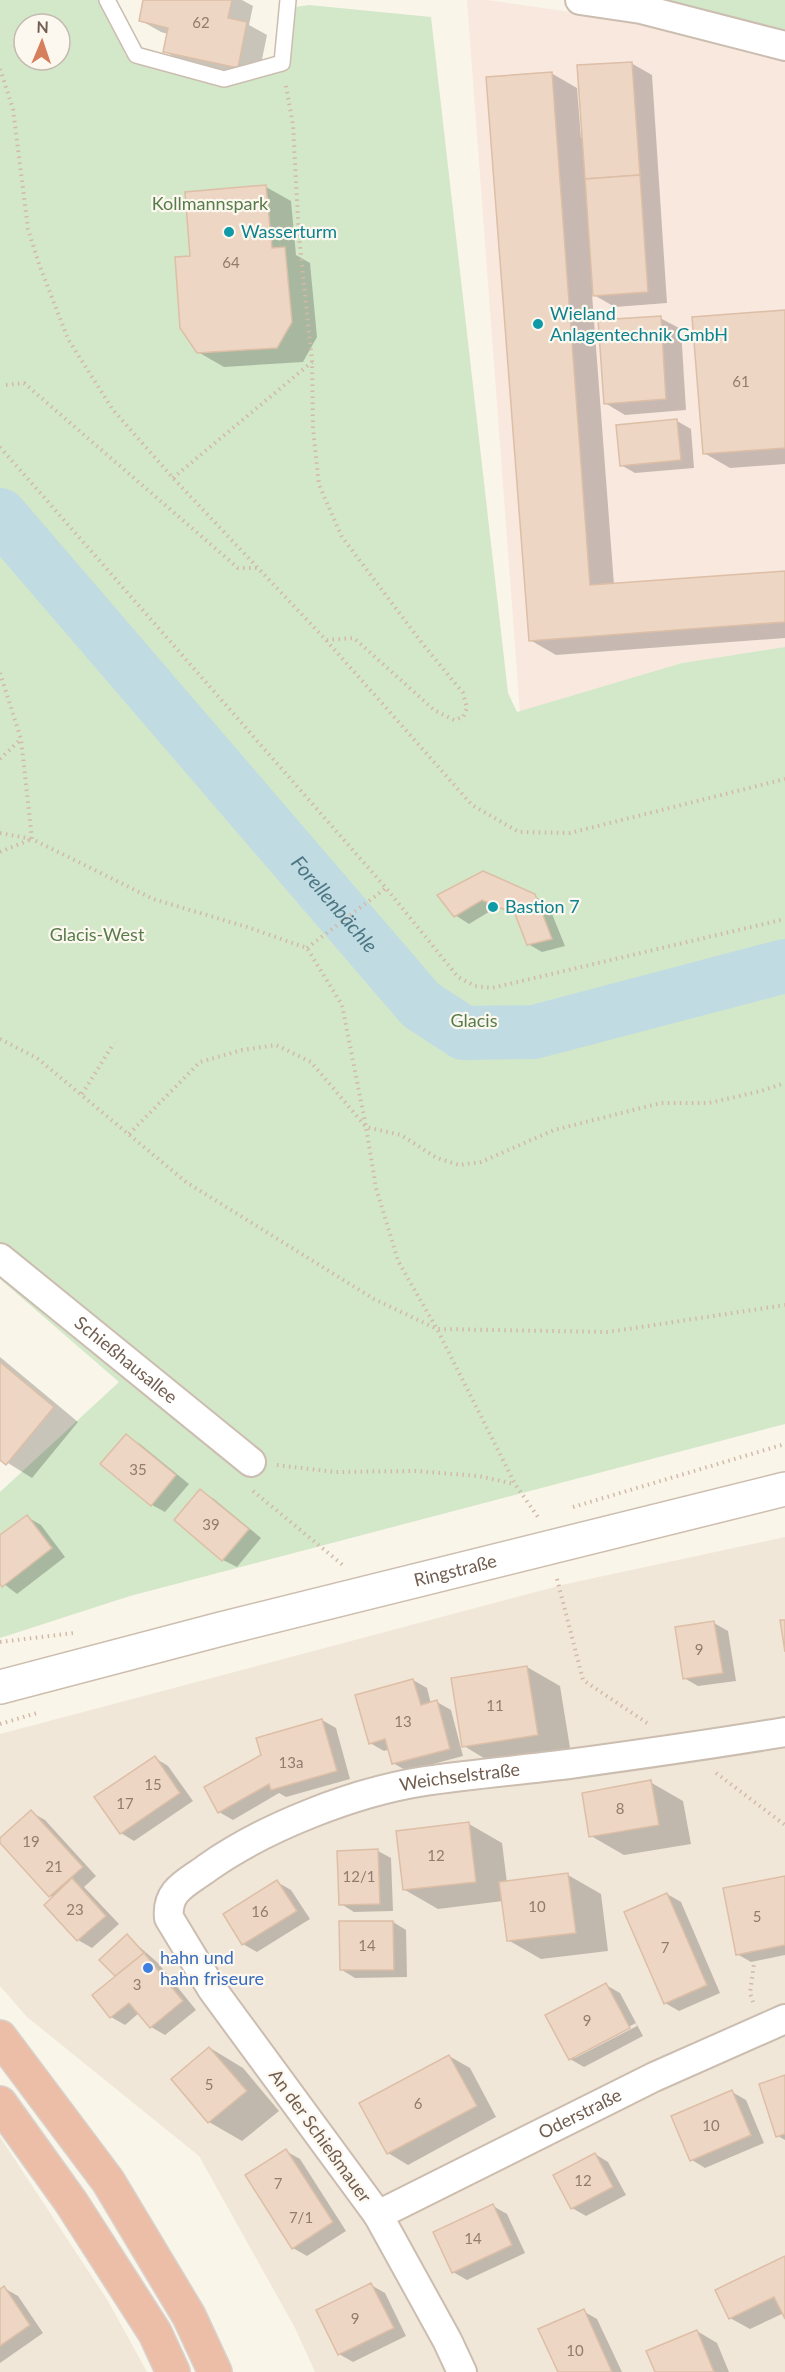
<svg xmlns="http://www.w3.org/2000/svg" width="785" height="2372" font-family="Lato,sans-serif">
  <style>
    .residential { fill: #f1e7d8 }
    .commercial { fill: #f9e8de }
    .green { fill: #d3e7c9; fill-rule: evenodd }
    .shadow { fill: #0003; fill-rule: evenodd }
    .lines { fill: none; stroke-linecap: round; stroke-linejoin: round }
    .river { stroke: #c0dbe2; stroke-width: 54 }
    .building { fill: #edd6c4; stroke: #ddbea6; stroke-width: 1.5 }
    .lane-casing { stroke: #cbbdb0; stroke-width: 18 }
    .street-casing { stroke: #cbbdb0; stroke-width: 32 }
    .secondary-casing { stroke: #cdbeae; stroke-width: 36 }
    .highway-casing { stroke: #d8d2ce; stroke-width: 36 }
    .path { stroke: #d2baa7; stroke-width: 4; stroke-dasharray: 1.5 4.5; stroke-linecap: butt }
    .lane { stroke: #fff; stroke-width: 15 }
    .street { stroke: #fff; stroke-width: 28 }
    .secondary { stroke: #fff; stroke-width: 33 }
    .highway { stroke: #edbea7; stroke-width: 33 }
    .culture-dot { fill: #0f9aa8; stroke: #fdf8ef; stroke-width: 2 }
    .shop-dot { fill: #3f7fe0; stroke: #fdf8ef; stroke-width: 2 }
    .labels { text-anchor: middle; stroke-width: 4.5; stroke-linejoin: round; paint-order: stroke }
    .number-label { font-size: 15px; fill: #917c6d }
    .park-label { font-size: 18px; fill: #577c4c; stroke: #fdf8ef }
    .culture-label { font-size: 18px; fill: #0d838f; stroke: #fdf8ef; text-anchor: start }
    .street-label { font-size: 18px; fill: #725e50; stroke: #fdf8ef }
    .shop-label { font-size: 18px; fill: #366cbe; stroke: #fdf8ef; text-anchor: start }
    .water-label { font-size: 20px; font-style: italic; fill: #4c7683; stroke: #fdf8ef }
  </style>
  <rect width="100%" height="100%" fill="#faf5e9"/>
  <g class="residential">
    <path d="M785 1537V2372H315L295 2328 199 2156 27 2017 0 1986V1734L566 1584Z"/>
    <path d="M0 2137 108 2301 147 2372H0Z"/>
  </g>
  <path class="commercial" d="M467 0H487L640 22 785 58V647L682 663 520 713Z"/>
  <g class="green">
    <path d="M0 0H114L125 55 223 87 281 69 290 64 295 7 309 5 431 17 508 693 517 712 682 663 785 647V1424L130 1596 0 1638V1492L119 1382 0 1279ZM24 24H60V60H24Z"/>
    <path d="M664 0H785V32Z"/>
  </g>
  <g class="shadow">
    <path d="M145 0H242L253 6 249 25 267 35 258 79 185 63 164 51 168 34 161 32 140 20Z"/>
    <path d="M631 63 652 75 667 303 615 307 592 294 614 585 785 572V638L556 655 530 640 551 73 577 88 581 138H584Z"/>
    <path d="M266 187 291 201 296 255 310 263 317 337 303 362 224 367 198 352 192 257Z"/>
    <path d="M785 311V464L730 468 704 453Z"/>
    <path d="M660 318 681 329 686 410 625 415 605 403Z"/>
    <path d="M677 421 691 429 694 468 635 473 621 465Z"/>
    <path d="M439 895 534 896 548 904 565 946 542 952 528 944 517 916 497 907 469 924 455 915Z"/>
    <path d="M0 1357 78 1422 32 1478 0 1458Z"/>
    <path d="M126 1436 140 1444 189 1484 165 1512 152 1505Z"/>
    <path d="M200 1491 214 1499 261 1538 237 1567 223 1560 176 1520Z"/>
    <path d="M27 1517 41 1525 65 1557 17 1594 0 1581V1537Z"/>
    <path d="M714 1623 728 1631 736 1681 698 1686 684 1678Z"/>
    <path d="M527 1667 560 1686 571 1754 497 1766 464 1746Z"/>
    <path d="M413 1680 427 1688 431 1704 437 1702 451 1710 463 1756 407 1771 393 1763 390 1749 384 1751 370 1743Z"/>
    <path d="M322 1720 336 1728 350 1779 286 1797 279 1793 233 1820 219 1812Z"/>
    <path d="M155 1758 168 1766 193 1801 134 1841 121 1833Z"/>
    <path d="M650 1782 683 1801 691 1844 624 1855 591 1836Z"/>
    <path d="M31 1812 45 1820 96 1876 84 1887 119 1924 92 1948 78 1940 46 1905 53 1898 0 1841Z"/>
    <path d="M469 1824 502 1843 507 1883 568 1875 601 1894 608 1951 541 1959 508 1940 503 1901 438 1909 405 1890Z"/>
    <path d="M378 1851 391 1858 393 1911 354 1912 341 1904Z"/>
    <path d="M785 1878V1955L751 1962 737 1954Z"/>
    <path d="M277 1882 291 1890 310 1919 257 1952 243 1944Z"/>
    <path d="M667 1894 681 1902 720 1993 679 2011 665 2003Z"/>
    <path d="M393 1922 406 1930 407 1977 355 1978 342 1970Z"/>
    <path d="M127 1936 158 1963 196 2010 165 2035 151 2027 139 2013 125 2025 111 2017 117 1976 116 1975Z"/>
    <path d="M606 1985 620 1993 643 2036 584 2067 570 2059ZM636 2023 637 2026 575 2058V2055Z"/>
    <path d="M210 2048 243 2068 279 2111 242 2141 209 2122 173 2079Z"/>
    <path d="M449 2056 470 2068 496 2117 408 2165 388 2153Z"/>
    <path d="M785 2077V2140L778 2136Z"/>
    <path d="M732 2092 746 2100 764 2143 705 2168 692 2160Z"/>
    <path d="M286 2151 300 2159 346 2231 307 2256 293 2248Z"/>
    <path d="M595 2154 608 2162 626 2195 586 2216 572 2208Z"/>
    <path d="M493 2206 507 2214 525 2253 467 2280 453 2272Z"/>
    <path d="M785 2258V2316L784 2313 750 2329 730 2318Z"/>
    <path d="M371 2285 385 2293 406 2336 353 2362 339 2354Z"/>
    <path d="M4 2288 18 2296 43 2333 0 2363V2291Z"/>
    <path d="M583 2311 597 2319 622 2372H559Z"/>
    <path d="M697 2331 717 2343 729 2372H657Z"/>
  </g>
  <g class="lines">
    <path class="river" id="s1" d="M0 515 421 1005 464 1033 534 1032 785 966"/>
  </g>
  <g class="building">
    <path d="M143 0H232L228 18 247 22 238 68 163 52 168 28 139 21Z"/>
    <path d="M632 62 640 175 585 179 577 65Z"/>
    <path d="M552 72 590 585 785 571V622L529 641 486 77Z"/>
    <path d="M640 175 648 292 593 296 585 179Z"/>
    <path d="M266 185 272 248 285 247 292 322 277 348 197 353 180 328 175 257 190 256 185 192Z"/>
    <path d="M785 310V448L703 454 692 317Z"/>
    <path d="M661 316 666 399 604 404 598 320Z"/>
    <path d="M677 419 681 460 620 466 616 425Z"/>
    <path d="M483 871 535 894 552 939 527 945 515 914 482 900 454 917 437 895Z"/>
    <path d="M0 1362 54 1407 6 1465 0 1460Z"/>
    <path d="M126 1434 176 1475 151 1506 100 1464Z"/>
    <path d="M200 1489 249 1529 222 1561 174 1520Z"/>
    <path d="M27 1515 52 1548 2 1587 0 1584V1535Z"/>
    <path d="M780 1620H785V1652Z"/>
    <path d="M714 1621 723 1673 683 1679 675 1627Z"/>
    <path d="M527 1666 538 1735 462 1747 451 1678Z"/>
    <path d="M413 1679 421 1705 437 1700 450 1749 392 1764 385 1739 369 1744 355 1695Z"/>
    <path d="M322 1719 337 1771 271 1790 269 1784 218 1813 204 1787 261 1755 256 1738Z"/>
    <path d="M155 1756 180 1793 120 1834 94 1797Z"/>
    <path d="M651 1780 659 1825 589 1837 582 1793Z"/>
    <path d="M31 1810 83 1867 49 1897 0 1843V1838Z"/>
    <path d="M469 1822 476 1882 403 1890 396 1831Z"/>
    <path d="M378 1849 380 1904 339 1905 337 1851Z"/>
    <path d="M568 1873 576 1933 507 1941 499 1882Z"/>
    <path d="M785 1876V1945L736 1955 723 1888Z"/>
    <path d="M72 1878 106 1916 77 1941 44 1905Z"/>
    <path d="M277 1880 297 1911 242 1945 223 1914Z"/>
    <path d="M667 1893 707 1985 664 2004 624 1912Z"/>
    <path d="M339 1921H393L394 1970H340Z"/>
    <path d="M127 1934 144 1953 115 1976 99 1960Z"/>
    <path d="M144 1953 183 2001 150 2028 129 2003 110 2018 92 1995Z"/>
    <path d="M606 1983 630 2028 569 2060 545 2015Z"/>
    <path d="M209 2047 247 2091 208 2123 171 2079Z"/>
    <path d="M449 2055 477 2106 387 2154 359 2103Z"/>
    <path d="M785 2075V2134L776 2137 759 2084Z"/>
    <path d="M732 2090 751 2135 690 2161 671 2116Z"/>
    <path d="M286 2149 333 2222 292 2249 245 2175Z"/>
    <path d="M595 2153 613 2187 571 2209 553 2175Z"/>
    <path d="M493 2204 512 2245 452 2273 433 2232Z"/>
    <path d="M785 2256V2319L774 2297 729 2319 715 2290Z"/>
    <path d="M371 2283 394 2328 338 2355 316 2310Z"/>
    <path d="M4 2286 30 2325 0 2346V2289Z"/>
    <path d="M584 2309 612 2372H558L538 2329Z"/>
    <path d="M697 2330 714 2372H655L646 2351Z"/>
  </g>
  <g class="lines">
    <g class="lane-casing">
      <path id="lane" d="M107 0 136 55 224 79 282 63 288 0"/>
    </g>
    <g class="street-casing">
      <g id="street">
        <path d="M580 0 641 9 785 46"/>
        <path id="s2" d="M0 1258 251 1462"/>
        <path id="s3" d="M378 2215 654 2077 785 2019"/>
        <path id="s4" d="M462 2372 447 2340 378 2215 212 1989 169 1918C166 1890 187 1883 207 1868 265 1827 354 1792 425 1781 473 1774 521 1770 569 1764 642 1754 713 1744 785 1732"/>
      </g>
    </g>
    <g class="secondary-casing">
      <g id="secondary">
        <path id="s5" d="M0 1687 221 1629 785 1489"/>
      </g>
    </g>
    <g class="highway-casing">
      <g id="highway">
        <path d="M0 2037 108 2181 189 2316 215 2372"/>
        <path d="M0 2103 71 2202 155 2333 173 2372"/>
      </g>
    </g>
    <g class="path">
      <path d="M0 69 13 109 28 229 39 264 68 339 113 410 173 478 326 640 472 805 519 832 570 833 785 779"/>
      <path d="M286 86 293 125 299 237 312 361 313 429 319 485 342 537 422 643 463 693 467 708 463 717 454 720 434 710 354 638 327 640"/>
      <path d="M6 385 24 383 238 568H259"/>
      <path d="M0 447 386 888 458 977 475 986 492 988 785 919"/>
      <path d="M173 478 312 362"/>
      <path d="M0 673 21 739 32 839 153 899 247 927 307 948 342 1005 366 1127 376 1188 398 1261 437 1329 515 1484 540 1520"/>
      <path d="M0 759 21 739"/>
      <path d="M0 833 32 839"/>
      <path d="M0 852 32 839"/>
      <path d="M307 948 386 888"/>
      <path d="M0 1039 37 1058 186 1182 374 1299 437 1329 608 1332 785 1305"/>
      <path d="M82 1094 114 1043"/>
      <path d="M129 1134 200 1062 242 1050 276 1045 311 1062 366 1127 401 1135 437 1158 459 1165 481 1162 554 1130 661 1103H709L761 1091 785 1083"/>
      <path d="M277 1465 334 1472 415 1471 479 1476 514 1484"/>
      <path d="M253 1491 344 1566"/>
      <path d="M573 1507 785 1444"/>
      <path d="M557 1579 583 1680 647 1723"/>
      <path d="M0 1642 74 1633"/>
      <path d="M0 1724 37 1713"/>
      <path d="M716 1773 785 1825"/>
      <path d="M753 2002 750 1993 754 1964"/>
    </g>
    <use href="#lane" class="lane"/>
    <use href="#street" class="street"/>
    <use href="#secondary" class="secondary"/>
    <use href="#highway" class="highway"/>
  </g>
  <g class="culture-dot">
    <circle cx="229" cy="232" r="6"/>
    <circle cx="538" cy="324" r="6"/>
    <circle cx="493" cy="907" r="6"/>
  </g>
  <circle class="shop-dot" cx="148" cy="1968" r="6"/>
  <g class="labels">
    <g class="number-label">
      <text x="201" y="28">62</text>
      <text x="231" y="268">64</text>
      <text x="741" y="387">61</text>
      <text x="138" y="1475">35</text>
      <text x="211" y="1530">39</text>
      <text x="699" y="1655">9</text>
      <text x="495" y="1711">11</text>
      <text x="403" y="1727">13</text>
      <text x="291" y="1768">13a</text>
      <text x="153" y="1790">15</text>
      <text x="125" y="1809">17</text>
      <text x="620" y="1814">8</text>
      <text x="31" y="1847">19</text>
      <text x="436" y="1861">12</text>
      <text x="54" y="1872">21</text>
      <text x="359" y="1882">12/1</text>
      <text x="537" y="1912">10</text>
      <text x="75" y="1915">23</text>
      <text x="260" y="1917">16</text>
      <text x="757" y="1922">5</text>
      <text x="367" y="1951">14</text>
      <text x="665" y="1953">7</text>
      <text x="137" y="1990">3</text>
      <text x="587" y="2026">9</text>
      <text x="209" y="2090">5</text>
      <text x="418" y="2109">6</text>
      <text x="711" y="2131">10</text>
      <text x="583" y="2186">12</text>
      <text x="278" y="2189">7</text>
      <text x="301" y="2223">7/1</text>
      <text x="473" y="2244">14</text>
      <text x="355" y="2324">9</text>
      <text x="575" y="2356">10</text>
    </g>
    <g class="park-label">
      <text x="210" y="210">Kollmannspark</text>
      <text x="97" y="941">Glacis-West</text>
      <text x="474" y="1027">Glacis</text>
    </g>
    <g class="culture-label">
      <text x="241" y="238">Wasserturm</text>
      <text x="550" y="320">Wieland<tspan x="550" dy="21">Anlagentechnik GmbH</tspan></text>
      <text x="505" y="913">Bastion 7</text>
    </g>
    <g class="street-label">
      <text dy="6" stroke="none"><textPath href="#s2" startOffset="162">Schießhausallee</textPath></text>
      <text dy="6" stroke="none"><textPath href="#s5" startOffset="470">Ringstraße</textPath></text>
      <text dy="6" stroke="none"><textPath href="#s4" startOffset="880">Weichselstraße</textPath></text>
      <text dy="6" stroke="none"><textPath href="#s3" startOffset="226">Oderstraße</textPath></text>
      <text transform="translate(320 2136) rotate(54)" y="6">An der Schießmauer</text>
    </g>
    <g class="shop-label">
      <text x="160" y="1964">hahn und<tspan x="160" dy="21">hahn friseure</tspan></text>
    </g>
    <g class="water-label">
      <text dy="7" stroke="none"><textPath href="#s1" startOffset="513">Forellenbächle</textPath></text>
    </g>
  </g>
  <g transform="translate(42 42) rotate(2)"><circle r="28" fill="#fdf8ef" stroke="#c5baaf" stroke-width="1.5"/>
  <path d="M0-4.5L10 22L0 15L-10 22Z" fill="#d67f5d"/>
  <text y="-9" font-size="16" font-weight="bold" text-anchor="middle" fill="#725e50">N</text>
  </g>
</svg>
